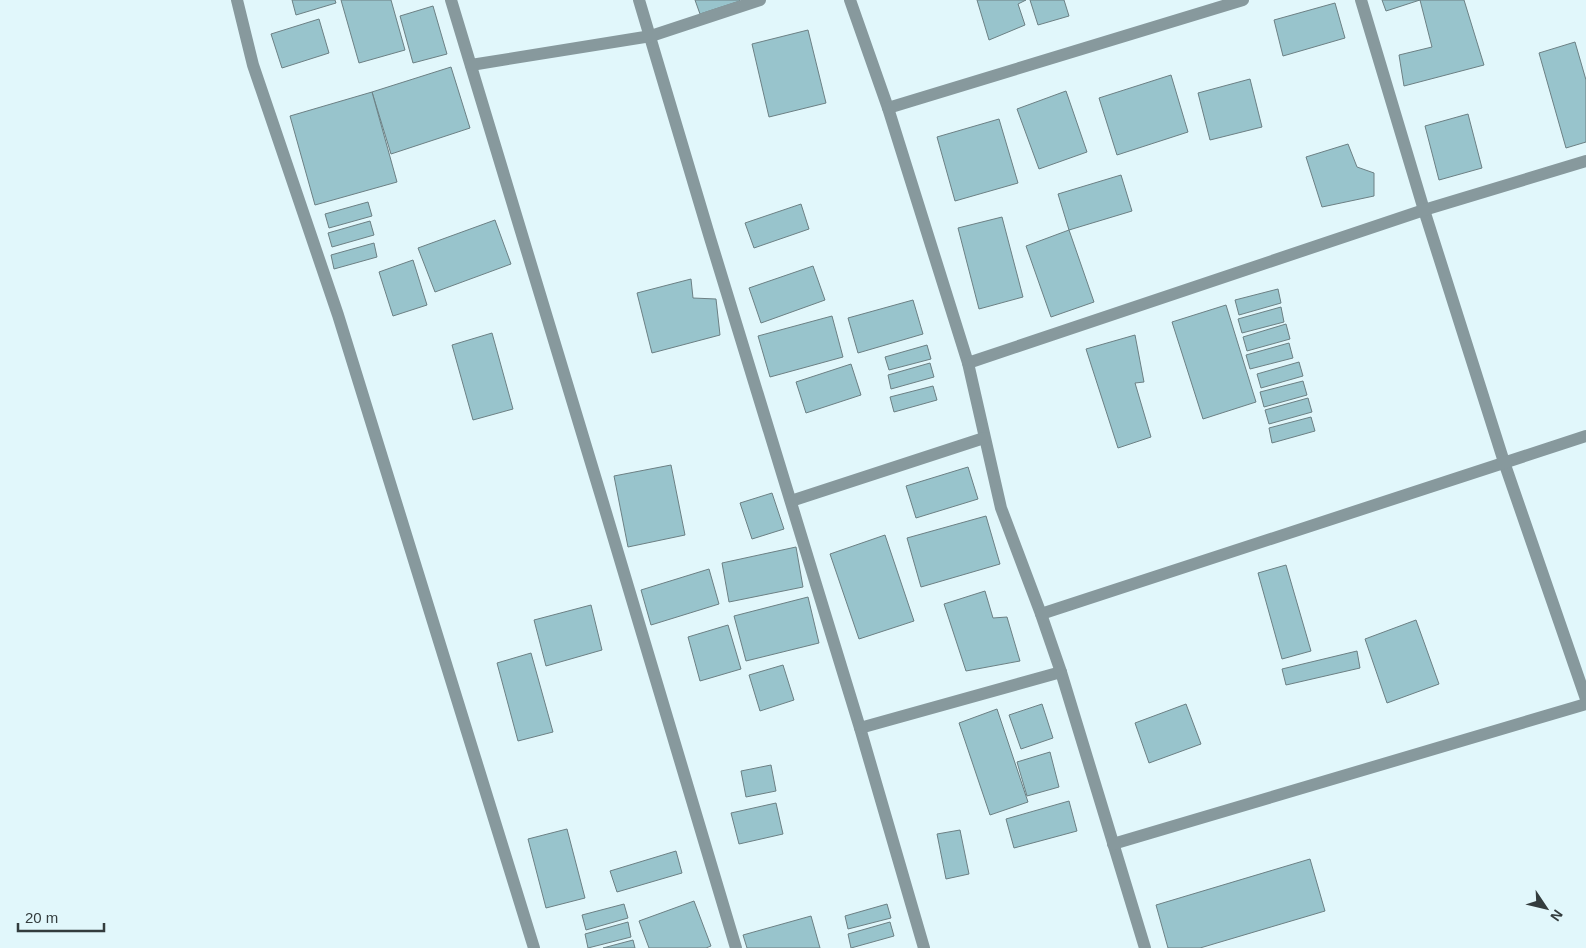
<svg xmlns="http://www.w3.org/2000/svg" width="1586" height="948" font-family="Arial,sans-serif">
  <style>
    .building { fill: #98c4cc; stroke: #6c8084 }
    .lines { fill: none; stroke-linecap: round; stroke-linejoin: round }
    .minor { stroke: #87999d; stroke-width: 12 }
  </style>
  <rect width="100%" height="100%" fill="#e1f7fb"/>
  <g class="building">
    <path d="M292 0H335L336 3 296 15Z"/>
    <path d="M341 0H391L405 50 359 63Z"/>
    <path d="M695 0H739L740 1 700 14Z"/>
    <path d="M977 0H1026L1018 4 1025 25 989 40Z"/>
    <path d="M1030 0H1064L1069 16 1038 25Z"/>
    <path d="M1382 0H1420L1386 11Z"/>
    <path d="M1420 0H1464L1484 65 1404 86 1399 55 1432 47Z"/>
    <path d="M1335 3 1345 38 1283 56 1274 20Z"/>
    <path d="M433 6 447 54 413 63 400 16Z"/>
    <path d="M319 19 329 53 282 68 271 34Z"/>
    <path d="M808 30 826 103 769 117 752 44Z"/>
    <path d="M1575 42 1586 80V142L1566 148 1539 53Z"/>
    <path d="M451 67 470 128 391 154 372 92Z"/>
    <path d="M1171 75 1188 132 1117 155 1099 98Z"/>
    <path d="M1250 79 1262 127 1210 140 1198 93Z"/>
    <path d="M1066 91 1087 152 1039 169 1017 109Z"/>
    <path d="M372 92 397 182 315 205 290 116Z"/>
    <path d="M1468 114 1482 168 1439 180 1425 126Z"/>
    <path d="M999 119 1018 183 955 201 937 137Z"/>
    <path d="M1348 144 1357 167 1374 173V196L1322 207 1306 157Z"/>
    <path d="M1121 175 1132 211 1069 230 1058 194Z"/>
    <path d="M368 202 372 216 329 228 325 214Z"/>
    <path d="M801 204 809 229 754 248 745 223Z"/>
    <path d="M1002 217 1023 297 979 309 958 228Z"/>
    <path d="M495 220 511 264 435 292 418 248Z"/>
    <path d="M370 221 374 235 332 247 328 233Z"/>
    <path d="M1069 230 1094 302 1051 317 1026 246Z"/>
    <path d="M374 243 377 257 334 269 331 255Z"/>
    <path d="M413 260 427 305 393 316 379 272Z"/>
    <path d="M813 266 825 300 761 323 749 288Z"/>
    <path d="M691 279 693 298 716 299 720 335 652 353 637 293Z"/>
    <path d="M1278 289 1281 303 1239 315 1235 300Z"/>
    <path d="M913 300 923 334 858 353 848 318Z"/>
    <path d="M1226 305 1256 402 1203 419 1172 322Z"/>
    <path d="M1281 307 1284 322 1242 333 1238 319Z"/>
    <path d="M832 316 843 357 770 377 758 336Z"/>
    <path d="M1286 324 1290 339 1247 351 1243 337Z"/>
    <path d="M492 333 513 409 473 420 452 345Z"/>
    <path d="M1135 335 1144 382 1135 383 1151 437 1118 448 1086 349Z"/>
    <path d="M1289 343 1293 358 1250 369 1246 355Z"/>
    <path d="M927 345 931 359 889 370 885 357Z"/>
    <path d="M1299 362 1303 376 1261 388 1257 374Z"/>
    <path d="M930 363 934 377 891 389 888 375Z"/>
    <path d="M851 364 861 395 806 413 796 382Z"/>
    <path d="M1303 381 1307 395 1264 407 1260 392Z"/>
    <path d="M933 386 937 400 894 412 890 397Z"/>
    <path d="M1308 398 1312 412 1269 424 1265 410Z"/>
    <path d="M1311 417 1315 431 1272 443 1269 428Z"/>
    <path d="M671 465 685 535 628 547 614 476Z"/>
    <path d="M968 467 978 499 916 518 906 486Z"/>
    <path d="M772 493 784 529 752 539 740 503Z"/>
    <path d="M986 516 1000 564 921 587 907 538Z"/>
    <path d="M885 535 914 621 859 639 830 554Z"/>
    <path d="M796 547 803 587 729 602 722 563Z"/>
    <path d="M1286 565 1311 651 1282 659 1258 573Z"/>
    <path d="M709 569 719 604 651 625 641 590Z"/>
    <path d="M985 591 993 618 1007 617 1020 661 966 671 944 604Z"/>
    <path d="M808 597 819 643 746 661 734 616Z"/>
    <path d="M591 605 602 650 546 666 534 620Z"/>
    <path d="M1416 620 1439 684 1387 703 1365 639Z"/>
    <path d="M728 625 741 669 700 681 688 637Z"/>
    <path d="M1357 651 1360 668 1286 685 1282 669Z"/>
    <path d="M531 653 553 732 518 741 497 663Z"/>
    <path d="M783 665 794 700 760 711 749 675Z"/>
    <path d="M1042 704 1053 738 1021 749 1009 715Z"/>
    <path d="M1186 704 1201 744 1149 763 1135 723Z"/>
    <path d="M997 709 1028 802 990 815 959 723Z"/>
    <path d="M1050 752 1059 787 1027 796 1017 762Z"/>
    <path d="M771 765 776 791 746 797 741 771Z"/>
    <path d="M1069 801 1077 831 1014 848 1006 819Z"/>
    <path d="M776 803 783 834 739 844 731 813Z"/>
    <path d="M567 829 585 898 546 908 528 839Z"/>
    <path d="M960 830 969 874 946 879 937 834Z"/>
    <path d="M676 851 682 873 617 892 610 871Z"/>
    <path d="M1310 859 1325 911 1200 948H1168L1156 905Z"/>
    <path d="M694 901 711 946 706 948H649L639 921Z"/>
    <path d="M624 904 628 918 586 930 582 915Z"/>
    <path d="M887 904 891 918 848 929 845 916Z"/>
    <path d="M811 916 820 948H747L743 935Z"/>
    <path d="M628 922 631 937 588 948 585 934Z"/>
    <path d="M890 922 894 936 851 948 848 934Z"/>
    <path d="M633 940 635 948H603Z"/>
  </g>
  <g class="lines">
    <g class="minor">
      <path d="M237 0 253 65 338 315 534 948"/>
      <path d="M451 0 601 496 736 948"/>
      <path d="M639 0 710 238 860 728 924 948"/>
      <path d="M850 0 888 108 968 363 1001 508 1041 614 1061 672 1145 948"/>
      <path d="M1361 0 1424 210 1504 462 1586 699"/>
      <path d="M471 65 651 36 760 0"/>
      <path d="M888 108 1243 0"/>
      <path d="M968 363 1424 210 1586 161"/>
      <path d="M791 501 984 438"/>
      <path d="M1041 614 1586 436"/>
      <path d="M860 728 1061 672"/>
      <path d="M1113 844 1586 704"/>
    </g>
  </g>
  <g transform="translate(1546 908) rotate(125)" stroke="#e1f7fb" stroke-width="4" paint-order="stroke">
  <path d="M0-4L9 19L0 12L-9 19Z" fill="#333c3d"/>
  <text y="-8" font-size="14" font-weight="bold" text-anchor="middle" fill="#333c3d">N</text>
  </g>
  <path d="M18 923v8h86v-8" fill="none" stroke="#333c3d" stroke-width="2.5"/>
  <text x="25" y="923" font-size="15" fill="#333c3d" stroke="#e1f7fb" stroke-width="4" paint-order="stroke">20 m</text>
</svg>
